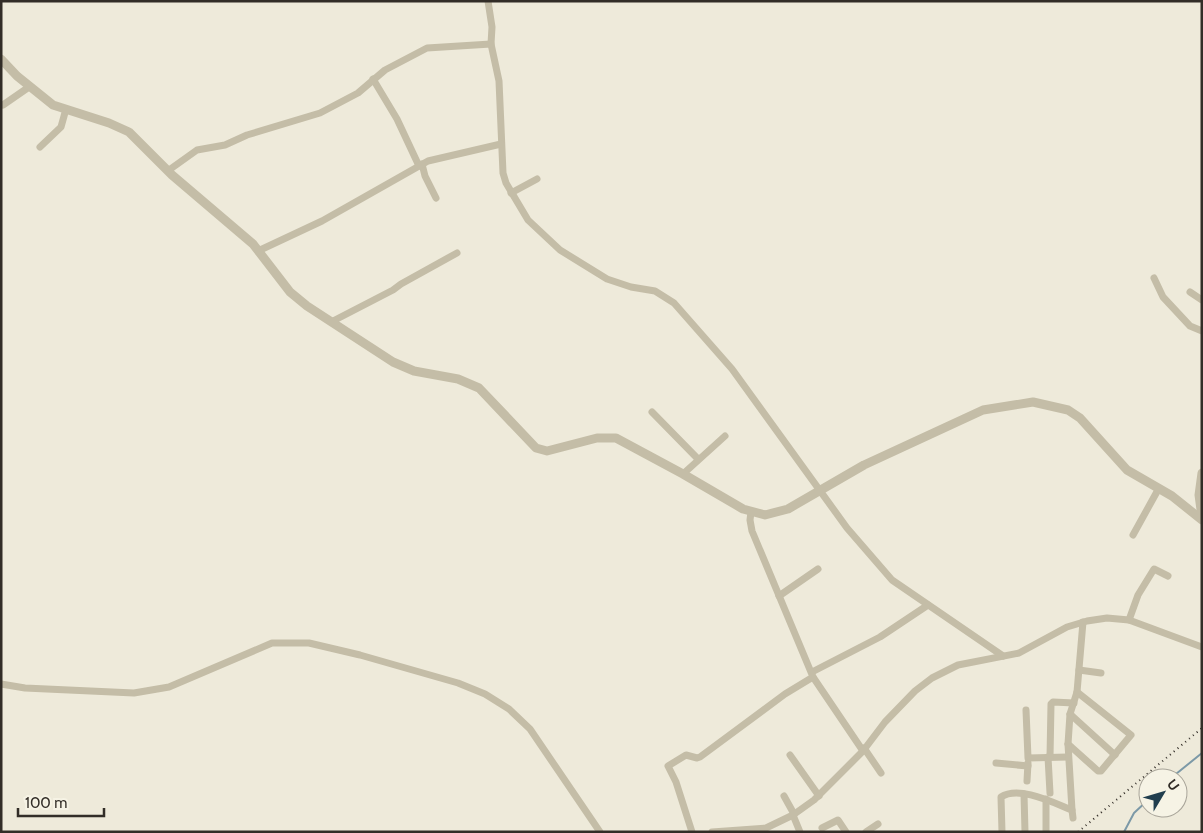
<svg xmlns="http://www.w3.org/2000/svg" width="1203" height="833" font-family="Cabin,sans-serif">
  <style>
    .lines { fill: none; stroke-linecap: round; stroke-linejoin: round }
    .stream { stroke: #7c99a7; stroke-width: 2 }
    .minor { stroke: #c4bda7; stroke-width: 7 }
    .tertiary { stroke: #c4bda7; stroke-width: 9 }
    .rail { stroke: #322d27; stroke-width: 2; stroke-dasharray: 1 4; stroke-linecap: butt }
  </style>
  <rect width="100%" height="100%" fill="#eeeada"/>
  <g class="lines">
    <g class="stream">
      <path d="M1171 778 1202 753"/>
      <path d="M1124 832 1134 813 1148 800"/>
    </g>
    <g class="minor">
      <path d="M488 1 492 27 491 44 499 81 503 173 506 183 528 220 560 250 607 279 631 287 655 291 674 303 732 369 847 528 892 580 1003 656"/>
      <path d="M373 79 397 119 419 166"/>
      <path d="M3 105 29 87"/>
      <path d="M40 147 61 127 66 109"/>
      <path d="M422 164 425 176 436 198"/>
      <path d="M169 170 197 150 225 145 247 135 320 113 358 93 385 70 427 48 491 44"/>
      <path d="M511 193 537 179"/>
      <path d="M258 251 322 221 428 161 501 144"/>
      <path d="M1154 278 1163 297 1190 326 1202 331"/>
      <path d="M1190 292 1202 300"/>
      <path d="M333 321 393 290 401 284 457 253"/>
      <path d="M652 412 698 459"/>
      <path d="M683 474 725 436"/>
      <path d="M1133 535 1159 488"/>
      <path d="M779 596 818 569"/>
      <path d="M1129 620 1138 595 1154 569 1168 576"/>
      <path d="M1079 670 1101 673"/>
      <path d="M812 672 880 637 928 605"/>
      <path d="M813 677 863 751"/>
      <path d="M1 684 25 688 134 693 169 687 272 643H309L360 655 458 683 485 694 509 709 530 729 600 832"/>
      <path d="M1026 710 1028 758 1068 757"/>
      <path d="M1070 714 1115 755"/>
      <path d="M1068 744 1098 771H1101L1131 735 1077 692"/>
      <path d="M864 748 881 773"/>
      <path d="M790 755 819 796"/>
      <path d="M1048 757 1050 793"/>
      <path d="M1050 757 1051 704 1053 702 1074 703"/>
      <path d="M996 763 1028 766"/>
      <path d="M1027 781 1028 763"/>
      <path d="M1024 794 1025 832"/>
      <path d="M784 796 794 814"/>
      <path d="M1072 810 1073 818"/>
      <path d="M793 815 800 832"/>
      <path d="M822 828 838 820 846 832"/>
      <path d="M692 832 676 782 668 766 686 755 697 758 700 757 785 694 813 677 752 531 750 520 751 512"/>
      <path d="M712 832 766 828 793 815 814 800 863 751 885 722 915 691 932 678 958 665 1019 653 1067 627 1087 621 1107 618 1129 620 1202 647"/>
      <path d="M866 832 878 824"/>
      <path d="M1002 832 1001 797C1019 785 1054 803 1072 810L1068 744 1070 714 1077 692 1083 622"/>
      <path d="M1046 832V799"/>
    </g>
    <g class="tertiary">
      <path d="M1 59 17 76 53 105 109 123 129 132 172 175 253 244 290 292 307 306 393 362 414 371 458 379 479 388 536 448 547 451 597 438H616L683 474 743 509 765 515 788 509 864 465 983 410 1033 402 1068 410 1080 418 1127 470 1172 496 1202 520"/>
      <path d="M1202 473 1199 495 1202 517"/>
    </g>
    <path class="rail" d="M1078 832 1202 728"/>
  </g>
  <rect width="1203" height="833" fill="none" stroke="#322d27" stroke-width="5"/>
  <g transform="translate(1163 793) rotate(52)"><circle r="24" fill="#f6f3e5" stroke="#a8a499"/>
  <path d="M0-4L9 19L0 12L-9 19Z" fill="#213e4e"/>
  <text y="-8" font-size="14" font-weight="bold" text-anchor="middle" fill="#322d27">U</text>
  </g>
  <path d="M18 808v8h86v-8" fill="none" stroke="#322d27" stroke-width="2.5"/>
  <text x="25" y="808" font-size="15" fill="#322d27" stroke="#f6f3e5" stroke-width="4" paint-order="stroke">100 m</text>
</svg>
